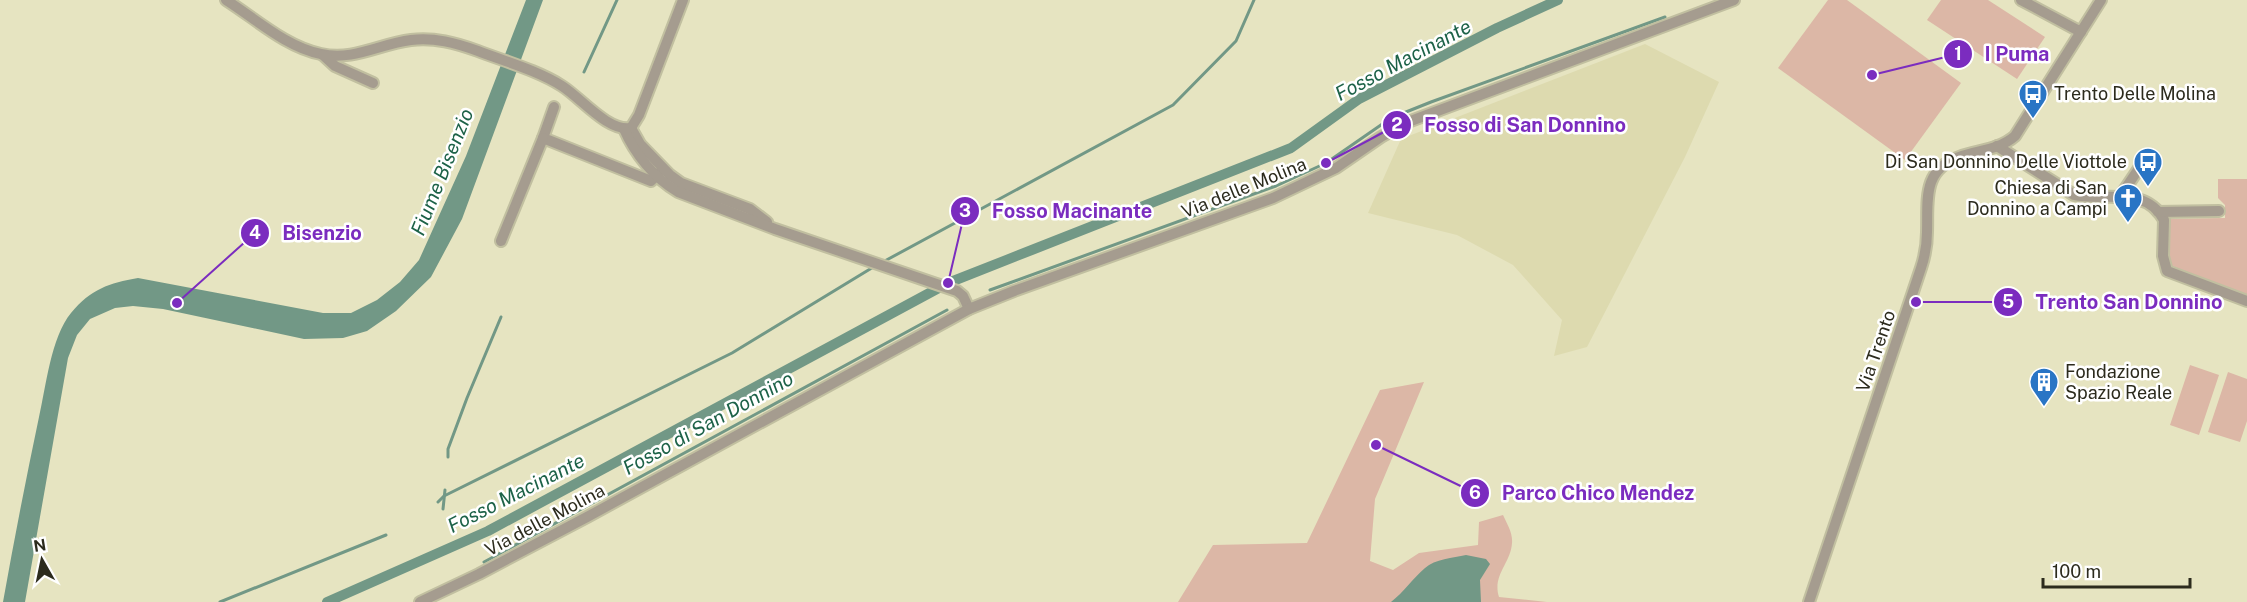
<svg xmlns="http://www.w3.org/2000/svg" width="2247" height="602" font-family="'Public Sans',sans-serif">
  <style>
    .built { fill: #dddaaf }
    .green { fill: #dcb7a6 }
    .water { fill: #729886 }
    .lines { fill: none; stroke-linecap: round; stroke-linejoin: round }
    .stream { stroke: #729886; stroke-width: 3 }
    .canal { stroke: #729886; stroke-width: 10 }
    .minor-casing { stroke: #c1bfa0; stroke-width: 14 }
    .minor { stroke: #a59c8f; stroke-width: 10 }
    .labels { text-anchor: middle; stroke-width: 5; stroke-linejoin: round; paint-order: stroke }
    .poi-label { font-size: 18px; fill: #2c2b1d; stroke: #fff; text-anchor: start }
    .street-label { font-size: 18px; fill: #2c2b1d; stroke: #fff }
    .water-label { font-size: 20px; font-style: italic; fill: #1d6248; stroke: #fff }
    .leader { fill: none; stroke: #7b2cbf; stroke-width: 2 }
    .callout-dot { fill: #7b2cbf; stroke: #fff; stroke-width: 2 }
    .mark-label { font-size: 18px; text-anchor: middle; font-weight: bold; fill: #fff }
    .callout-label { font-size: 20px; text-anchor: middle; font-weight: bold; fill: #7b2cbf; stroke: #fff; stroke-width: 5; stroke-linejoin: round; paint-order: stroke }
  </style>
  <rect width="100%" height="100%" fill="#e6e4c1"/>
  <path class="built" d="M1645 44 1719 82 1685 157 1587 347 1554 356 1562 320 1513 265 1457 235 1368 213 1401 139Z"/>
  <g class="green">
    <path d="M1828 0H1847L1961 83 1905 160 1778 68Z"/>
    <path d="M1941 0H1988L2045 37 2017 79 1927 20Z"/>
    <path d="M2218 179H2247V297L2170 265 2166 219 2225 218V205L2218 198Z"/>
    <path d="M2190 365 2219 375 2199 435 2170 425Z"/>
    <path d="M2228 372 2247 379V421L2240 442 2208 432Z"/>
    <path d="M1424 382 1375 499 1370 561 1393 570 1419 553 1478 545 1479 522 1503 515C1507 524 1513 533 1512 543 1511 563 1492 575 1499 597L1547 602H1178L1213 545 1307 543 1380 390Z"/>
  </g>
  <g class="water">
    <path d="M526 0H543L462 219 431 277 396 311 367 331 343 338 304 339 163 309 133 306 115 308 90 319 77 335 68 358 25 602H3C14 540 26 479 39 417 46 387 51 337 71 313 91 289 109 283 138 278L323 313H351L377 300 400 282 419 260 466 156Z"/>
    <path d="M1466 555 1486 559 1490 564 1480 580 1481 602H1391C1404 592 1413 578 1425 568 1435 559 1453 558 1466 555Z"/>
  </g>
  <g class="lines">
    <g class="stream">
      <path d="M584 72 617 0"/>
      <path d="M881 263 1173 105 1236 41 1254 0"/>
      <path d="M990 290 1276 186 1326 163 1391 118 1431 102 1665 17"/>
      <path d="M448 457V449L467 398 501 317"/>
      <path d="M438 502 444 496 732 353 875 266"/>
      <path d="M443 509 445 490"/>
      <path d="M484 562 947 310"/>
      <path d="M220 602 386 535"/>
    </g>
    <path class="canal" d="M327 602 488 531 948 283 1291 148 1359 99 1497 28 1558 0"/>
    <g class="minor-casing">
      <g id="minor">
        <path d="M226 0C256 19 286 47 321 54 354 61 379 44 411 40 434 37 456 43 478 51 504 61 539 71 562 86 581 98 608 132 631 128"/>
        <path d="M2021 0 2081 32"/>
        <path d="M323 55 335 66 373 83"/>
        <path d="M554 107 543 138 651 181 660 172"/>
        <path d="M631 128 640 144 670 175 681 183 750 209 767 222"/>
        <path d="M631 128 639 115 683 0"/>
        <path d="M624 129C635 154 654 178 678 192L775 229 957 291 963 296 969 309"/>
        <path d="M1997 146 2074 195C2104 202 2145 185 2164 220L2163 256 2167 271 2247 301"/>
        <path d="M2121 195 2146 158"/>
        <path d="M2158 212 2219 211"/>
        <path d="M501 241 543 138"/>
        <path d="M420 602 479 574 587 517 969 309 1014 291 1273 198 1336 168 1381 137 1408 122 1734 0"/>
        <path d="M1809 602 1921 268C1925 256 1927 244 1927 232 1928 200 1922 170 1959 157 1978 150 1999 150 2015 136L2101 0"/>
      </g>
    </g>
    <use href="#minor" class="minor"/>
  </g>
  <defs>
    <g id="bus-pin" transform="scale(1.5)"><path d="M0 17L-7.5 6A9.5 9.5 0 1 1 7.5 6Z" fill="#2975c5" stroke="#fff"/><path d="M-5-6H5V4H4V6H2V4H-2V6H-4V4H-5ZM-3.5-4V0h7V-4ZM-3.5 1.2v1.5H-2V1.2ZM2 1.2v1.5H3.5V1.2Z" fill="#fff"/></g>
    <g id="church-pin" transform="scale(1.5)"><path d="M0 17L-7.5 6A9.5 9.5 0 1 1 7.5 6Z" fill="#2975c5" stroke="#fff"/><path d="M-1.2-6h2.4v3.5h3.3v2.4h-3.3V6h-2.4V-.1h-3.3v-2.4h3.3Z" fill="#fff"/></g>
    <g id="building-pin" transform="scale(1.5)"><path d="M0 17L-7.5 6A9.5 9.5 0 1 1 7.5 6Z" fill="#2975c5" stroke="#fff"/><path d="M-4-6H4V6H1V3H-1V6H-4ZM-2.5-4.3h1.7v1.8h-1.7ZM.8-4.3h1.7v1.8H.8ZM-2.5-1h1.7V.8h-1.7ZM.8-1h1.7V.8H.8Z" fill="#fff"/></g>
  </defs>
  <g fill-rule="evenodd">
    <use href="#bus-pin" x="2033" y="94"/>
    <use href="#bus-pin" x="2148" y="162"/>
    <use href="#church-pin" x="2128" y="198"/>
    <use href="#building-pin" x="2044" y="382"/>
  </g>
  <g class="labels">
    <g class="poi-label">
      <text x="2054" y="100">Trento Delle Molina</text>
      <text x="2127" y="168" text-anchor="end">Di San Donnino Delle Viottole</text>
      <text x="2107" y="194" text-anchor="end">Chiesa di San<tspan x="2107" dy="21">Donnino a Campi</tspan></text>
      <text x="2065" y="378">Fondazione<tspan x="2065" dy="21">Spazio Reale</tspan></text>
    </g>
    <g class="street-label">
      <text transform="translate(1244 188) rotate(-22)" y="6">Via delle Molina</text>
      <text transform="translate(1876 351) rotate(-71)" y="6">Via Trento</text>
      <text transform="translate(545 520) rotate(-28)" y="6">Via delle Molina</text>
    </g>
    <g class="water-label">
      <text transform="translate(1403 60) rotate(-28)" y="7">Fosso Macinante</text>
      <text transform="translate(442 172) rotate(-68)" y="7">Fiume Bisenzio</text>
      <text transform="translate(708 423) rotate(-29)" y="7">Fosso di San Donnino</text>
      <text transform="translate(516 493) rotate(-27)" y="7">Fosso Macinante</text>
    </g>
  </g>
  <path class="leader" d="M1872 75L1958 54M1326 163L1397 125M948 283L965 211M177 303L255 233M1916 302L2008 302M1376 445L1475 493"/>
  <g class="callout-dot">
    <circle cx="1872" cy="75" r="6"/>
    <circle cx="1326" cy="163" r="6"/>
    <circle cx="948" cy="283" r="6"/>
    <circle cx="177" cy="303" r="6"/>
    <circle cx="1916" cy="302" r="6"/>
    <circle cx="1376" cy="445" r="6"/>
    <circle cx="1958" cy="54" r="15"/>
    <circle cx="1397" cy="125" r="15"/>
    <circle cx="965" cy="211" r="15"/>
    <circle cx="255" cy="233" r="15"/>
    <circle cx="2008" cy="302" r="15"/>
    <circle cx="1475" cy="493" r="15"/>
  </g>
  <g class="mark-label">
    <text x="1958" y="60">1</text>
    <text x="1397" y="131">2</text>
    <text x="965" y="217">3</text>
    <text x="255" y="239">4</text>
    <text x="2008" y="308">5</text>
    <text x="1475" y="499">6</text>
  </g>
  <g class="callout-label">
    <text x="2017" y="61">I Puma</text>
    <text x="1525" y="132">Fosso di San Donnino</text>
    <text x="1072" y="218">Fosso Macinante</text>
    <text x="322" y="240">Bisenzio</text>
    <text x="2129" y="309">Trento San Donnino</text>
    <text x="1598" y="500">Parco Chico Mendez</text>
  </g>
  <g transform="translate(42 560) rotate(351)" stroke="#ffffff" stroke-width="4.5" paint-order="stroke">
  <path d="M0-4.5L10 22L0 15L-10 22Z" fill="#2c2b1d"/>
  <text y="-9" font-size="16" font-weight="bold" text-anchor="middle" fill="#2c2b1d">N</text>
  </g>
  <path d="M2043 578v9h147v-9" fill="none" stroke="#2c2b1d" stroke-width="3"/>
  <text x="2052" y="578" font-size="18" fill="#2c2b1d" stroke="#ffffff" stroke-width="4.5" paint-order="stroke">100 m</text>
</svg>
